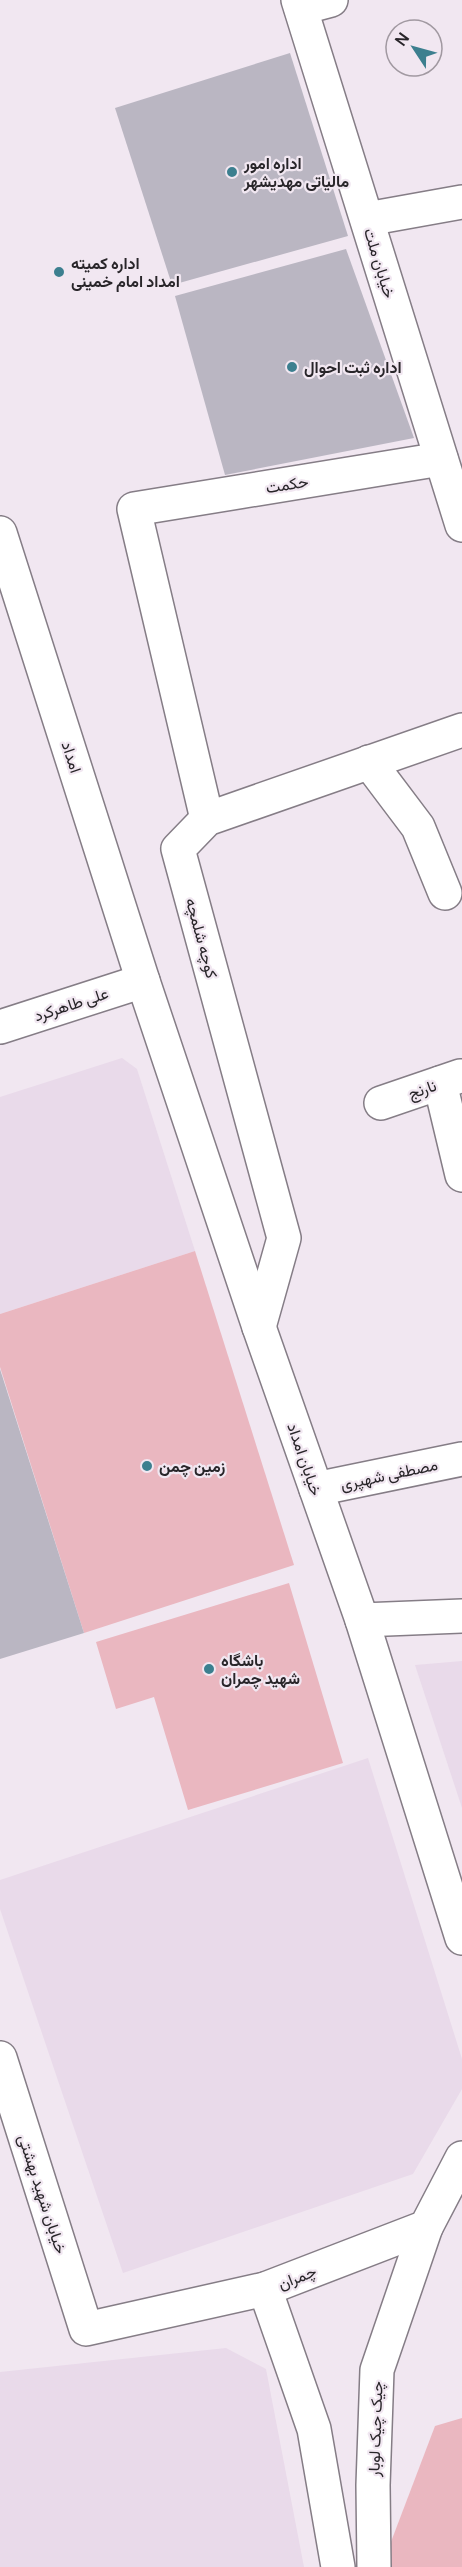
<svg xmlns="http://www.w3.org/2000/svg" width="462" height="2567" font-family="Manrope,Vazirmatn,sans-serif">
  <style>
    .built { fill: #e9daea }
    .green { fill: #eab7c0 }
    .building { fill: #bab6c2 }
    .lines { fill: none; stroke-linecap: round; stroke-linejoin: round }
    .minor-casing { stroke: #857d86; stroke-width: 36 }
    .minor { stroke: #fff; stroke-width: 33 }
    .poi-dot { fill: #3c7f8f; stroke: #f1e7f1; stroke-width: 2 }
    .labels { text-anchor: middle; stroke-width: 4.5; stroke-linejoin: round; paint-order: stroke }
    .poi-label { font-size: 16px; font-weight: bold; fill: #282529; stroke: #f1e7f1; text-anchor: start }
    .street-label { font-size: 16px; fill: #282529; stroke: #f1e7f1 }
  </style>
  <rect width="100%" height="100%" fill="#f1e7f1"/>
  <g class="built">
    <path d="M122 1058 137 1069 195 1251 0 1314V1097Z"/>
    <path d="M462 1661V1808L415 1665Z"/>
    <path d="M368 1758 462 2059V2089L413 2174 123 2273 0 1909V1880Z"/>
    <path d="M226 2348 266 2369 304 2567H0V2372Z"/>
  </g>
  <g class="green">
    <path d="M195 1251 294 1565 84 1633 0 1367V1314Z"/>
    <path d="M289 1583 343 1763 188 1810 154 1697 116 1709 96 1642Z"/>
    <path d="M462 2418V2567H390L386 2555 435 2426Z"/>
  </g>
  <g class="building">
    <path d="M290 53 348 236 172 285 115 108Z"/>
    <path d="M346 249 414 438 225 475 175 296Z"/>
    <path d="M0 1369 84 1633 0 1659Z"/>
  </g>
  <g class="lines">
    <g class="minor-casing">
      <g id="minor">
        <path d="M298 0 462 525"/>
        <path d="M301 8 331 0"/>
        <path d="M367 219 462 202"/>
        <path d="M0 533 143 981 259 1327 362 1620 462 1938"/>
        <path d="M369 762 418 827 445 893"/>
        <path d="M207 819 134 509 441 459"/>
        <path d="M0 1027 143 981"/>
        <path d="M440 1083 462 1175"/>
        <path d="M381 1103 460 1076"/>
        <path d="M259 1327 284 1238 178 849 207 819 462 730"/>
        <path d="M316 1489 462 1459"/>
        <path d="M362 1620 462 1616"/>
        <path d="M0 2058 86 2329 265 2289 426 2227 462 2158"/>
        <path d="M265 2289 314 2429 338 2567"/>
        <path d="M374 2567 373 2485 377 2370 426 2227"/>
      </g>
    </g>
    <use href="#minor" class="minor"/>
  </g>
  <g class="poi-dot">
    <circle cx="232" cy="172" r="6"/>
    <circle cx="59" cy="272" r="6"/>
    <circle cx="292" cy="367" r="6"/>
    <circle cx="147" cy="1466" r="6"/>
    <circle cx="209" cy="1669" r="6"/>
  </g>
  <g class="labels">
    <g class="poi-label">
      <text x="244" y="169">اداره امور<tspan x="244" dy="18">مالیاتی مهدیشهر</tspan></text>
      <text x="71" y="269">اداره کمیته<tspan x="71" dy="18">امداد امام خمینی</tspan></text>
      <text x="304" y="373">اداره ثبت احوال</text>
      <text x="159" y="1472">زمین چمن</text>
      <text x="221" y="1666">باشگاه<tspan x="221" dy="18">شهید چمران</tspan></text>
    </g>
    <g class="street-label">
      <text transform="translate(380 263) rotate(73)" y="6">خیابان ملت</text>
      <text transform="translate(287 484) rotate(-9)" y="6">حکمت</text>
      <text transform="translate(72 757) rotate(72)" y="6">امداد</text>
      <text transform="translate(202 938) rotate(75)" y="6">کوچه شلمچه</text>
      <text transform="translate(71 1004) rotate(-18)" y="6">علی طاهرکرد</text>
      <text transform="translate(422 1089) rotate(-19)" y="6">نارنج</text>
      <text transform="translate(305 1459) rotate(71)" y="6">خیابان امداد</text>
      <text transform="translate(389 1474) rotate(-12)" y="6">مصطفی شهپری</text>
      <text transform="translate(43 2194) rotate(72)" y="6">خیابان شهید بهشتی</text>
      <text transform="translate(297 2277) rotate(-21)" y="6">چمران</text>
      <text transform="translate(375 2429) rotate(-88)" y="6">چیک چیک لوبار</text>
    </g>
  </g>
  <g transform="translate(414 48) rotate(306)"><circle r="28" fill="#f1e7f1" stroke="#a199a1" stroke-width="1.5"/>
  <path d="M0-4.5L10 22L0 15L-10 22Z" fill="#3c7f8f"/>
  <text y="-9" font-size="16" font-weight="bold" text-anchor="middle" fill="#282529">N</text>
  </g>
</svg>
